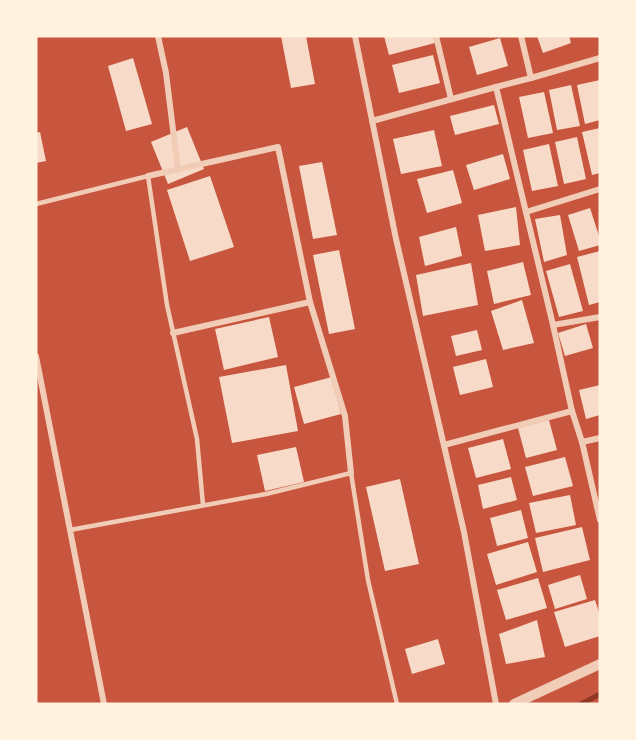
<svg xmlns="http://www.w3.org/2000/svg" width="636" height="740" font-family="'Zilla Slab',serif">
  <style>
    .lines { fill: none; stroke-linecap: round; stroke-linejoin: round }
    .stream { stroke: #8f3625; stroke-width: 5 }
    .building { fill: #f7dbc8 }
    .service { stroke: #f1ccb7; stroke-width: 4.5 }
    .minor { stroke: #f1ccb7; stroke-width: 6 }
    .tertiary { stroke: #f1ccb7; stroke-width: 10 }
  </style>
  <rect width="100%" height="100%" fill="#c8553d"/>
  <g class="lines">
    <path class="stream" d="M581 704 600 694"/>
  </g>
  <g class="building">
    <path d="M281 36H306L315 84 291 88Z"/>
    <path d="M384 36H433L435 43 389 55Z"/>
    <path d="M537 36H569L571 43 543 53Z"/>
    <path d="M500 38 508 66 477 75 469 47Z"/>
    <path d="M433 55 440 83 399 93 392 65Z"/>
    <path d="M133 58 152 124 126 131 108 66Z"/>
    <path d="M600 80V120L585 124 577 85Z"/>
    <path d="M571 85 580 126 557 130 549 90Z"/>
    <path d="M544 92 553 133 528 138 519 97Z"/>
    <path d="M494 105 499 124 455 135 450 116Z"/>
    <path d="M187 127 204 169 168 184 151 142Z"/>
    <path d="M600 128V173L592 175 582 132Z"/>
    <path d="M434 130 442 166 401 174 393 139Z"/>
    <path d="M40 132 46 161 36 163V133Z"/>
    <path d="M577 137 586 179 564 184 555 142Z"/>
    <path d="M549 144 558 186 532 191 523 150Z"/>
    <path d="M503 154 510 179 474 190 466 165Z"/>
    <path d="M322 162 337 235 313 239 299 166Z"/>
    <path d="M453 170 462 203 427 213 417 179Z"/>
    <path d="M210 176 234 247 190 261 167 190Z"/>
    <path d="M516 207 520 245 485 251 478 215Z"/>
    <path d="M590 208 600 239V245L579 251 568 215Z"/>
    <path d="M560 215 567 255 544 262 535 219Z"/>
    <path d="M456 227 462 256 425 266 419 237Z"/>
    <path d="M339 250 355 329 329 334 313 255Z"/>
    <path d="M600 251V302L589 305 577 257Z"/>
    <path d="M523 262 531 295 494 304 487 271Z"/>
    <path d="M471 263 478 305 423 316 416 275Z"/>
    <path d="M570 264 583 311 559 317 546 271Z"/>
    <path d="M522 300 534 343 503 350 491 311Z"/>
    <path d="M269 317 278 357 224 370 215 329Z"/>
    <path d="M586 324 593 348 565 356 558 333Z"/>
    <path d="M477 330 482 350 456 356 451 336Z"/>
    <path d="M486 359 493 387 460 395 453 367Z"/>
    <path d="M286 365 298 431 232 443 219 377Z"/>
    <path d="M332 377 341 414 304 424 294 387Z"/>
    <path d="M600 385V415L586 419 579 390Z"/>
    <path d="M549 420 557 450 526 458 518 428Z"/>
    <path d="M503 439 511 469 476 478 468 448Z"/>
    <path d="M296 447 304 482 265 491 257 455Z"/>
    <path d="M565 457 573 486 533 496 525 467Z"/>
    <path d="M511 477 517 500 483 509 478 485Z"/>
    <path d="M400 479 419 564 385 571 366 487Z"/>
    <path d="M570 495 576 525 536 533 529 503Z"/>
    <path d="M521 510 528 538 497 546 490 518Z"/>
    <path d="M582 527 590 560 543 572 535 538Z"/>
    <path d="M528 542 537 572 496 585 487 554Z"/>
    <path d="M580 575 587 599 555 609 548 585Z"/>
    <path d="M538 578 547 608 506 620 497 590Z"/>
    <path d="M595 600 600 615V636L565 647 554 612Z"/>
    <path d="M537 620 545 657 506 664 499 634Z"/>
    <path d="M438 639 445 664 412 674 405 649Z"/>
  </g>
  <g class="lines">
    <g class="service">
      <path d="M36 204 148 176 167 305 197 439 203 505"/>
      <path d="M70 530 266 494 351 473 368 580 397 704"/>
    </g>
    <g class="minor">
      <path d="M158 36 166 73 178 170"/>
      <path d="M355 36 396 239 464 532 496 704"/>
      <path d="M436 36 451 99"/>
      <path d="M521 36 531 78 496 87 553 325 572 411 582 442 600 520"/>
      <path d="M531 78 600 58"/>
      <path d="M372 121 496 87"/>
      <path d="M148 176 278 147 310 302 173 333"/>
      <path d="M526 212 600 189"/>
      <path d="M310 302 345 416 351 473"/>
      <path d="M553 325 600 317"/>
      <path d="M36 356 104 704"/>
      <path d="M582 442 600 438"/>
      <path d="M444 445 572 411"/>
    </g>
    <path class="tertiary" d="M514 704 600 664"/>
  </g>
  <rect width="636" height="740" fill="none" stroke="#fff3e0" stroke-width="75"/>
</svg>
